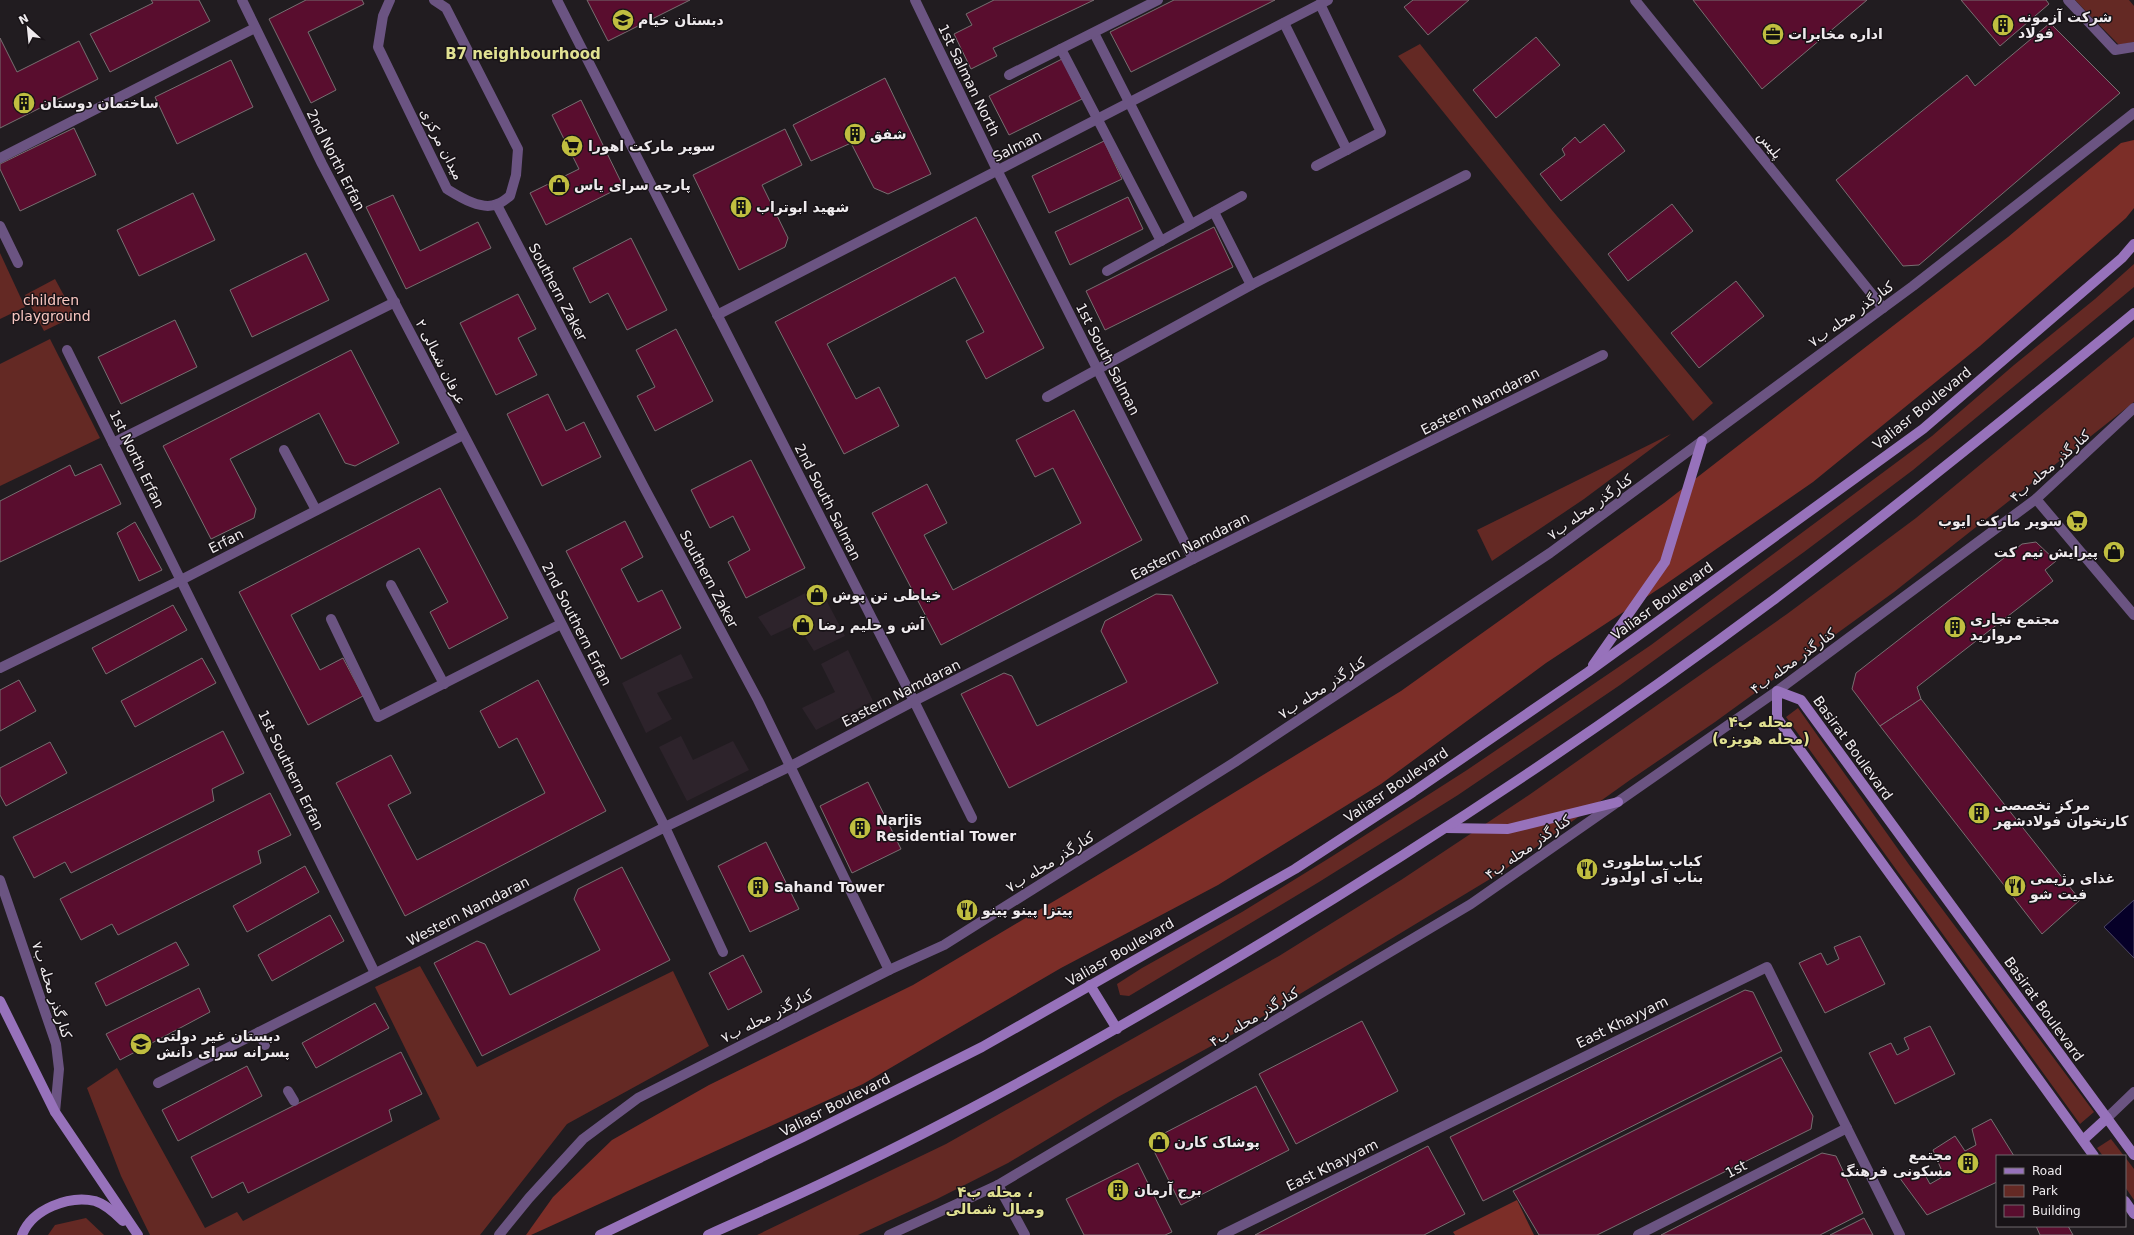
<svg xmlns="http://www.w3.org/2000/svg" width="2134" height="1235" font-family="'DejaVu Sans','Noto Sans Arabic',sans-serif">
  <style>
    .built { fill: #2d232b }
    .green { fill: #642924 }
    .forest { fill: #7c2e28 }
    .water { fill: #060028; stroke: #4c4663 }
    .building { fill: #590d2e; stroke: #776f71 }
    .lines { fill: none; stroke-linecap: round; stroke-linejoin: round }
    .minor { stroke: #6b5482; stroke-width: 10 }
    .tertiary { stroke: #6b5482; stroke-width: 10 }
    .secondary { stroke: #9772bb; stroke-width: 10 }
    .labels { text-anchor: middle; stroke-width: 3; stroke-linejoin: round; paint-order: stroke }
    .poi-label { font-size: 14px; font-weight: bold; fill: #efebee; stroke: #181317; text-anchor: start }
    .street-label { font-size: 14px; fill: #efebee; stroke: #181317 }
    .park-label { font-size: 14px; fill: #f7c6c0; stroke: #181317 }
    .neighbourhood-label { font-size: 15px; font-weight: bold; fill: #e1e192; stroke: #181317 }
  </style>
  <rect width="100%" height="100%" fill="#211c20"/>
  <g class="built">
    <path d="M819 586 845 636 814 651 797 624 771 636 758 617Z"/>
    <path d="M848 650 873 701 816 730 802 708 835 692 821 664Z"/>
    <path d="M681 654 693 678 657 693 672 719 646 733 622 683Z"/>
    <path d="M681 736 693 760 733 741 749 770 687 801 659 747Z"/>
  </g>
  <g class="green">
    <path d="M2075 0H2129L2134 6V42L2119 45Z"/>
    <path d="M1420 44 1551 209 1713 403 1693 421 1398 56Z"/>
    <path d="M0 253 25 307 0 319Z"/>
    <path d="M2134 264V287L1913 470 1804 552 1620 685 1458 795 1319 882 1129 996 1120 995 1117 984 1142 968 1242 912 1331 857 1467 770 1651 645 1932 436 2014 365 2095 299Z"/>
    <path d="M55 279 75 316 44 331 25 295Z"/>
    <path d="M2134 337V402L1894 592 1715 722 1630 780 1500 873 1237 1032 1116 1098 1008 1163 937 1199 858 1235H757L946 1144 1279 956 1401 880 1529 795 1787 614 1916 518Z"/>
    <path d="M50 339 100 438 0 486V364Z"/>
    <path d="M1671 434 1584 499 1492 561 1477 530Z"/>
    <path d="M1798 708 1910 866 2094 1112 2080 1124 1786 717Z"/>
    <path d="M420 966 477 1067 673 971 709 1046 567 1124 480 1235H150L121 1176 87 1088 117 1068 205 1228 237 1212 243 1221 440 1119 375 987Z"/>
    <path d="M2111 1139 2124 1156H2103L2097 1148Z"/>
    <path d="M2125 1157 2134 1169V1200L2125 1187Z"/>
    <path d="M86 1218 104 1235H48L55 1225Z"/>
  </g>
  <g class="forest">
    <path d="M2134 140V208L2126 218 1980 346 1813 482 1663 586 1546 663 1381 784 1218 885 1061 968 863 1084 531 1235H526L553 1197 612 1140 709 1085 913 985 1140 850 1401 691 1664 503 2008 237 2121 143Z"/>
    <path d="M1517 1200 1534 1235H1455L1453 1232Z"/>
  </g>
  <path class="water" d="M2134 900V958L2104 927Z"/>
  <g class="building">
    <path d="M151 0H199L210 21 110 72 90 34 153 3Z"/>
    <path d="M306 0H362L364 4 308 32 336 90 311 103 269 19Z"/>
    <path d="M587 0H690L608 41Z"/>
    <path d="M994 0H1094L993 48 997 56 971 69 954 34 972 25 966 14Z"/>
    <path d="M1174 0H1275L1131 72 1110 32Z"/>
    <path d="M1413 0H1469L1428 35 1404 7Z"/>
    <path d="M1693 0H1867L1762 89Z"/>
    <path d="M1961 0H2046L2049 4 2000 46Z"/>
    <path d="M2050 23 2120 93 1919 265 1903 266 1836 180 1967 75 1975 86Z"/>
    <path d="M1536 37 1560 65 1496 118 1473 90Z"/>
    <path d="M0 38 17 72 79 41 98 79 0 128Z"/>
    <path d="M1062 59 1082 99 1009 135 989 96Z"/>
    <path d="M231 60 253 107 177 144 155 97Z"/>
    <path d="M885 78 931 174 888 194 874 188 851 143 811 161 793 125Z"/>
    <path d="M581 100 623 186 546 225 530 193 579 169 552 115Z"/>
    <path d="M1604 124 1625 151 1561 201 1540 174 1565 155 1562 149 1575 137 1580 143Z"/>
    <path d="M74 128 96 175 20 211 0 169V164Z"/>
    <path d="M785 129 802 165 762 185 788 238 785 247 739 270 693 175Z"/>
    <path d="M1104 141 1122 179 1049 213 1032 176Z"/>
    <path d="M193 193 215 240 139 276 117 230Z"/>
    <path d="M393 195 420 251 478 222 491 248 406 289 366 207Z"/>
    <path d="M1128 197 1143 229 1070 265 1055 232Z"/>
    <path d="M1672 204 1693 231 1628 281 1608 254Z"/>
    <path d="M976 217 1044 348 986 379 966 341 984 332 955 277 827 344 856 399 879 387 899 426 844 454 775 322Z"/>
    <path d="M1214 227 1233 267 1105 330 1086 291Z"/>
    <path d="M631 238 667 310 627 330 608 293 590 303 573 268Z"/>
    <path d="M306 253 329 300 252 337 230 290Z"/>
    <path d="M1736 281 1764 316 1699 368 1671 333Z"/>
    <path d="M518 294 536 329 518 338 537 375 496 395 460 323Z"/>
    <path d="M175 320 197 367 121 404 98 357Z"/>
    <path d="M676 329 713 401 655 431 637 396 655 387 636 350Z"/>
    <path d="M351 350 399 443 355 466 345 463 319 413 230 459 256 509 254 518 211 539 163 446Z"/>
    <path d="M548 394 566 431 584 422 601 457 542 486 507 414Z"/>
    <path d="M1074 410 1142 540 941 645 872 513 927 484 947 523 924 535 953 590 1081 523 1053 468 1035 477 1016 440Z"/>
    <path d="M751 460 805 568 746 598 728 562 750 550 733 516 710 528 691 490Z"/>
    <path d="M101 464 121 504 0 562V501L70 465 75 476Z"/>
    <path d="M440 488 508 618 449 649 430 612 448 602 419 548 291 615 320 670 343 658 363 696 308 725 239 592Z"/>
    <path d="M625 521 643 557 621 569 638 602 662 590 681 628 621 659 566 551Z"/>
    <path d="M135 522 162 570 139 581 117 533Z"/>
    <path d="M2036 542 2056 561 2045 570 2053 581 1917 687 1921 699 1880 726 1852 689 1856 673 2022 544Z"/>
    <path d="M1156 594 1172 595 1218 683 1009 788 961 694 1004 673 1012 676 1037 726 1127 682 1101 631 1105 621Z"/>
    <path d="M173 605 187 630 106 674 92 648Z"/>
    <path d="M202 658 216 683 135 727 121 701Z"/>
    <path d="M19 680 36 711 0 731V690Z"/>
    <path d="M538 680 606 811 405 916 336 783 391 755 411 793 388 805 417 860 545 793 517 738 499 748 480 711Z"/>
    <path d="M1921 699 2080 900 2042 934 1880 726Z"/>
    <path d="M223 731 244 773 212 789 214 801 71 873 65 862 34 878 13 837Z"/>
    <path d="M50 742 67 773 6 806 0 795V768Z"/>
    <path d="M868 782 901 849 852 873 820 806Z"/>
    <path d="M270 793 291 835 258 851 261 863 118 935 112 924 81 940 60 899Z"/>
    <path d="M766 842 799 909 750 932 718 866Z"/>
    <path d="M305 866 319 892 247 932 233 906Z"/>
    <path d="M622 867 670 960 482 1056 434 963 477 941 485 944 510 995 600 950 574 899 578 889Z"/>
    <path d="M330 915 344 941 272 981 258 955Z"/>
    <path d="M1860 936 1885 984 1825 1013 1799 963 1821 953 1827 965 1839 959 1834 947Z"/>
    <path d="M176 942 189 965 106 1006 95 983Z"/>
    <path d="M743 955 762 992 728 1010 709 973Z"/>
    <path d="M199 988 210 1012 120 1060 106 1034Z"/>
    <path d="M1745 990 1753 992 1782 1051 1483 1201 1450 1137Z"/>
    <path d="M375 1003 389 1028 316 1068 302 1043Z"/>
    <path d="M1362 1021 1398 1091 1296 1144 1259 1074Z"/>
    <path d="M1930 1026 1955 1074 1895 1104 1869 1053 1891 1043 1897 1055 1909 1049 1904 1038Z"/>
    <path d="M401 1052 422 1094 389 1110 392 1121 248 1193 243 1182 212 1198 191 1157Z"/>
    <path d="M1781 1057 1813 1116 1811 1129 1597 1235H1539L1513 1191Z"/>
    <path d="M247 1066 262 1096 178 1141 162 1110Z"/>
    <path d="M1256 1086 1289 1150 1181 1205 1149 1141Z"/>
    <path d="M1991 1119 2014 1156H1997V1182L1927 1215 1899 1177 1911 1169 1916 1178 1925 1175 1930 1184 1944 1176 1933 1150 1955 1136 1965 1151 1976 1145 1972 1129Z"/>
    <path d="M1428 1146 1465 1214 1424 1235H1255Z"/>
    <path d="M1822 1153 1836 1156 1863 1213 1820 1235H1661Z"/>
    <path d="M1138 1163 1172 1232 1165 1235H1084L1066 1199Z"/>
    <path d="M1864 1218 1873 1235H1830Z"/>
    <path d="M2036 1226H2068L2073 1235H2040Z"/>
  </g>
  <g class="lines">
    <g class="minor">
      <path d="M915 0 998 172 1193 559"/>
      <path d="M2068 0 2115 50 2134 47"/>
      <path d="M1284 23 1347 150"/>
      <path d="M1094 33 1191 224"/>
      <path d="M1061 49 1161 241"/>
      <path d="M1009 75 1158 0"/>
      <path d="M0 158 255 28"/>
      <path d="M1316 166 1381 132 1320 4"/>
      <path d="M1214 212 1251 285"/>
      <path d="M0 226 18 263"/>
      <path d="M1107 271 1242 196"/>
      <path d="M67 350 375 973"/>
      <path d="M1047 397 1251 285 1466 175"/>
      <path d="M113 443 395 302"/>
      <path d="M284 450 316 510"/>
      <path d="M391 585 444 684"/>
      <path d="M331 619 378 717 561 624"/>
      <path d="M972 818 914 701 1193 559 1603 355"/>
      <path d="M259 1032 265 1045"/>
      <path d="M158 1083 665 827 723 952"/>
      <path d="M288 1091 294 1101"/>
      <path d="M1638 1235 1847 1128"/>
    </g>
    <g class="tertiary">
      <path d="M242 0 322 164 523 548 665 827 791 766 914 701 557 0"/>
      <path d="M390 0 383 16 378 47 447 189C460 197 482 211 497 204 502 203 506 199 510 196L516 175 518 149 446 8 434 0"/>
      <path d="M1635 0 1883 308"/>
      <path d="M497 205 645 489 758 700 889 970"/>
      <path d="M717 315 1328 0"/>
      <path d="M2036 499 2134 615"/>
      <path d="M0 668 181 580 463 435"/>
      <path d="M0 880 56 1044 59 1069 55 1112"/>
      <path d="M2107 1118 2134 1092"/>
      <path d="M998 1185 1025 1235"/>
      <path d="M499 1235 529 1198 583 1139 638 1098 889 970 944 945 1235 762 1550 553 1913 286 2134 113"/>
      <path d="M889 1235 998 1185 1471 904 1777 691 2036 499 2134 408"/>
      <path d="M1222 1235 1767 967 1900 1235"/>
    </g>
    <g class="secondary">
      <path d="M1593 665 1665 562 1702 441"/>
      <path d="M1446 828 1508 829 1618 802"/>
      <path d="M1090 985 1117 1029"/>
      <path d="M0 1001 55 1112 138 1235"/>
      <path d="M2083 1140 2107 1118"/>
      <path d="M2094 1156 1777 718V691L1801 700 2134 1155"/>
      <path d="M2125 1201 2134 1214"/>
      <path d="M22 1235C32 1209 69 1195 95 1201 105 1204 116 1214 123 1221"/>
      <path d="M600 1235 803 1137 982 1047 1295 869 1413 792 1588 672 1923 429 2122 258 2134 244"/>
      <path d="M708 1235C750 1216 792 1198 833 1178 982 1107 1126 1025 1268 939 1441 834 1610 722 1772 601 1895 508 2015 411 2134 313"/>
    </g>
  </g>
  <defs>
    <g id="school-disc" transform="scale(1.15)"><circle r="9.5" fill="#c0be40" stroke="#181317"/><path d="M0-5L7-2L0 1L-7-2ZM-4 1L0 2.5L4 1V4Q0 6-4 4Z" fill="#111"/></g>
    <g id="building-disc" transform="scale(1.15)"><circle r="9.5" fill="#c0be40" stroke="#181317"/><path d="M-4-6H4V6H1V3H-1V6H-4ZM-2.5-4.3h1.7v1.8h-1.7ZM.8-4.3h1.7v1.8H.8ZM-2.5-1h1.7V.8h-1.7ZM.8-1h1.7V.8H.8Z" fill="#111"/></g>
    <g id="office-disc" transform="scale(1.15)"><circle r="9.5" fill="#c0be40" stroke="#181317"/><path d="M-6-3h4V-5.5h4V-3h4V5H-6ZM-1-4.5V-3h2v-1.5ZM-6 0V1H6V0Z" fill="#111"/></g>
    <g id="supermarket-disc" transform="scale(1.15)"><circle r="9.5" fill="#c0be40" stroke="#181317"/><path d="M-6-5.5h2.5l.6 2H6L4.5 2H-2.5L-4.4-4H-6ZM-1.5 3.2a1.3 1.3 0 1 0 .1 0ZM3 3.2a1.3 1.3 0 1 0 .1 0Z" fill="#111"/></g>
    <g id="shop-disc" transform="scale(1.15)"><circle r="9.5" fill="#c0be40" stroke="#181317"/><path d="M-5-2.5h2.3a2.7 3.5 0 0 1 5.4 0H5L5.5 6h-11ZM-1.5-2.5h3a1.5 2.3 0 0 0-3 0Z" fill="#111"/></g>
    <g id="restaurant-disc" transform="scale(1.15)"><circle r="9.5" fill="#c0be40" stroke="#181317"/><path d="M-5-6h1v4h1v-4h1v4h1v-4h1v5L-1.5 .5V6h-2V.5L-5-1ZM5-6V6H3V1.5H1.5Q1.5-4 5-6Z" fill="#111"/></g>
  </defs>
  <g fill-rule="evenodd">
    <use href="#school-disc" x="623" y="20"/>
    <use href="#building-disc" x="2003" y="25"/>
    <use href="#office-disc" x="1773" y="34"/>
    <use href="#building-disc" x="24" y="103"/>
    <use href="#building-disc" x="855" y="134"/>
    <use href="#supermarket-disc" x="572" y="146"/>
    <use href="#shop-disc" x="559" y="185"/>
    <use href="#building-disc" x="741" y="207"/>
    <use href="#supermarket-disc" x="2077" y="521"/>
    <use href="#shop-disc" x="2114" y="552"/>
    <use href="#shop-disc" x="817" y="595"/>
    <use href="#shop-disc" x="803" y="625"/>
    <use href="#building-disc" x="1955" y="627"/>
    <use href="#building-disc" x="1979" y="813"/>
    <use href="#building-disc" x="860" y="828"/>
    <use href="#restaurant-disc" x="1587" y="869"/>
    <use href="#restaurant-disc" x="2015" y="886"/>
    <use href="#building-disc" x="758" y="887"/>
    <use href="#restaurant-disc" x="967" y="910"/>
    <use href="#school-disc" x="141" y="1044"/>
    <use href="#shop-disc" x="1159" y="1142"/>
    <use href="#building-disc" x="1968" y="1163"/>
    <use href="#building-disc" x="1118" y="1190"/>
  </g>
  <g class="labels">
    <g class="poi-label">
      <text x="2018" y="22">شرکت آزمونه<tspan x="2018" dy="16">فولاد</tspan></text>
      <text x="638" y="25">دبستان خیام</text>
      <text x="1788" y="39">اداره مخابرات</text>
      <text x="40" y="108">ساختمان دوستان</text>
      <text x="870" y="139">شفق</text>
      <text x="588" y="151">سوپر مارکت اهورا</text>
      <text x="574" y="190">پارچه سرای یاس</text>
      <text x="756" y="212">شهید ابوتراب</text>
      <text x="2062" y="526" text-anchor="end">سوپر مارکت ایوب</text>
      <text x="2098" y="557" text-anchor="end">پیرایش نیم کت</text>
      <text x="832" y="600">خیاطی تن پوش</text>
      <text x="1970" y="624">مجتمع تجاری<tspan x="1970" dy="16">مروارید</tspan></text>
      <text x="818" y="630">آش و حلیم رضا</text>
      <text x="1994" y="810">مرکز تخصصی<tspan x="1994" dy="16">کارتخوان فولادشهر</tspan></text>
      <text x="876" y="825">Narjis<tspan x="876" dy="16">Residential Tower</tspan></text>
      <text x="1602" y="866">کباب ساطوری<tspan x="1602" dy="16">بناب آی اولدوز</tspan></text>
      <text x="2030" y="883">غذای رژیمی<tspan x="2030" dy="16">فیت شو</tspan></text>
      <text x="774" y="892">Sahand Tower</text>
      <text x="982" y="915">پیتزا پینو پینو</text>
      <text x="156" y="1041">دبستان غیر دولتی<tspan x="156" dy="16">پسرانه سرای دانش</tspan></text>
      <text x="1174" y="1147">پوشاک کارن</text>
      <text x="1952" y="1160" text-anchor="end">مجتمع<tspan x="1952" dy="16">مسکونی فرهنگ</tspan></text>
      <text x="1134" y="1195">برج آرمان</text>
    </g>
    <g class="street-label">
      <text transform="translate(969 80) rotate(64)" y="5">1st Salman North</text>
      <text transform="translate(442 144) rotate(63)" y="5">میدان مرکزی</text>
      <text transform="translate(1770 145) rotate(51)" y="5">پلیس</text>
      <text transform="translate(1017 146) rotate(-27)" y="5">Salman</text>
      <text transform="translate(336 160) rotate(63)" y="5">2nd North Erfan</text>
      <text transform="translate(558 292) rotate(62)" y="5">Southern Zaker</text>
      <text transform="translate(1851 314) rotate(-36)" y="5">کنارگذر محله ب۷</text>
      <text transform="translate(1108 359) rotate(63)" y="5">1st South Salman</text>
      <text transform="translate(441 362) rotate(63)" y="5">عرفان شمالی ۲</text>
      <text transform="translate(1480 401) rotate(-27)" y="5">Eastern Namdaran</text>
      <text transform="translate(1922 408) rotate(-39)" y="5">Valiasr Boulevard</text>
      <text transform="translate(137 459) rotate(64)" y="5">1st North Erfan</text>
      <text transform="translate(2050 466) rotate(-41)" y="5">کنارگذر محله ب۴</text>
      <text transform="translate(828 502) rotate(63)" y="5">2nd South Salman</text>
      <text transform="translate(1590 507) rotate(-36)" y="5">کنارگذر محله ب۷</text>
      <text transform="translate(226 541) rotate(-27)" y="5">Erfan</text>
      <text transform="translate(1190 546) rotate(-27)" y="5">Eastern Namdaran</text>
      <text transform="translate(709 579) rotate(62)" y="5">Southern Zaker</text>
      <text transform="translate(1662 601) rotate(-36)" y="5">Valiasr Boulevard</text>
      <text transform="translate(577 624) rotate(63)" y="5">2nd Southern Erfan</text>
      <text transform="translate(1793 661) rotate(-36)" y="5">کنارگذر محله ب۴</text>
      <text transform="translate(1322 688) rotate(-33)" y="5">کنارگذر محله ب۷</text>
      <text transform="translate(901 693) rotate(-27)" y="5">Eastern Namdaran</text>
      <text transform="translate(1853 748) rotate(54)" y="5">Basirat Boulevard</text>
      <text transform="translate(291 770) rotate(64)" y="5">1st Southern Erfan</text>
      <text transform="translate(1396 785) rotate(-34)" y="5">Valiasr Boulevard</text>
      <text transform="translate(1528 847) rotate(-35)" y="5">کنارگذر محله ب۴</text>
      <text transform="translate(1050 862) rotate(-32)" y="5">کنارگذر محله ب۷</text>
      <text transform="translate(468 911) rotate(-27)" y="5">Western Namdaran</text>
      <text transform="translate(1120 952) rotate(-30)" y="5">Valiasr Boulevard</text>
      <text transform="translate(52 990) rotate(72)" y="5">کنارگذر محله ب۷</text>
      <text transform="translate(2044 1009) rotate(54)" y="5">Basirat Boulevard</text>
      <text transform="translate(767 1016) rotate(-27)" y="5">کنارگذر محله ب۷</text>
      <text transform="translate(1254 1017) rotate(-31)" y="5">کنارگذر محله ب۴</text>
      <text transform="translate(1622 1022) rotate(-26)" y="5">East Khayyam</text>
      <text transform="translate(835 1105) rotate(-27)" y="5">Valiasr Boulevard</text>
      <text transform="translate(1332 1165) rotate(-26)" y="5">East Khayyam</text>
      <text transform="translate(1736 1169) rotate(-27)" y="5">1st</text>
    </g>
    <g class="park-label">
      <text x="51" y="305">children<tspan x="51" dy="16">playground</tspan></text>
    </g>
    <g class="neighbourhood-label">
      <text x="523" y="59">B7 neighbourhood</text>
      <text x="1761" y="727">محله ب۴<tspan x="1761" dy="17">(محله هویزه)</tspan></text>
      <text x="995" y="1197">محله ب۴ ،<tspan x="995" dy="17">وصال شمالی</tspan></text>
    </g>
  </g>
  <rect x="1996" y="1155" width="130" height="72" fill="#181317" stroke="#6e696d"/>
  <rect x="2004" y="1168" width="20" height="6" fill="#9772bb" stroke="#6e696d"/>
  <text x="2032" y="1175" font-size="12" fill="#efebee">Road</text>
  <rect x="2004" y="1185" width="20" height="12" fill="#642924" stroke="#6e696d"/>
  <text x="2032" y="1195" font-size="12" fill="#efebee">Park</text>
  <rect x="2004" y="1205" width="20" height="12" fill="#590d2e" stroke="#6e696d"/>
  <text x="2032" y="1215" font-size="12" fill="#efebee">Building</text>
  <g transform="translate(28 28) rotate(333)" stroke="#181317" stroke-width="3" paint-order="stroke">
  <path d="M0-3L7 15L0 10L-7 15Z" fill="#efebee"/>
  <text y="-6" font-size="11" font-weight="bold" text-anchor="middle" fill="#efebee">N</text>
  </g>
</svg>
